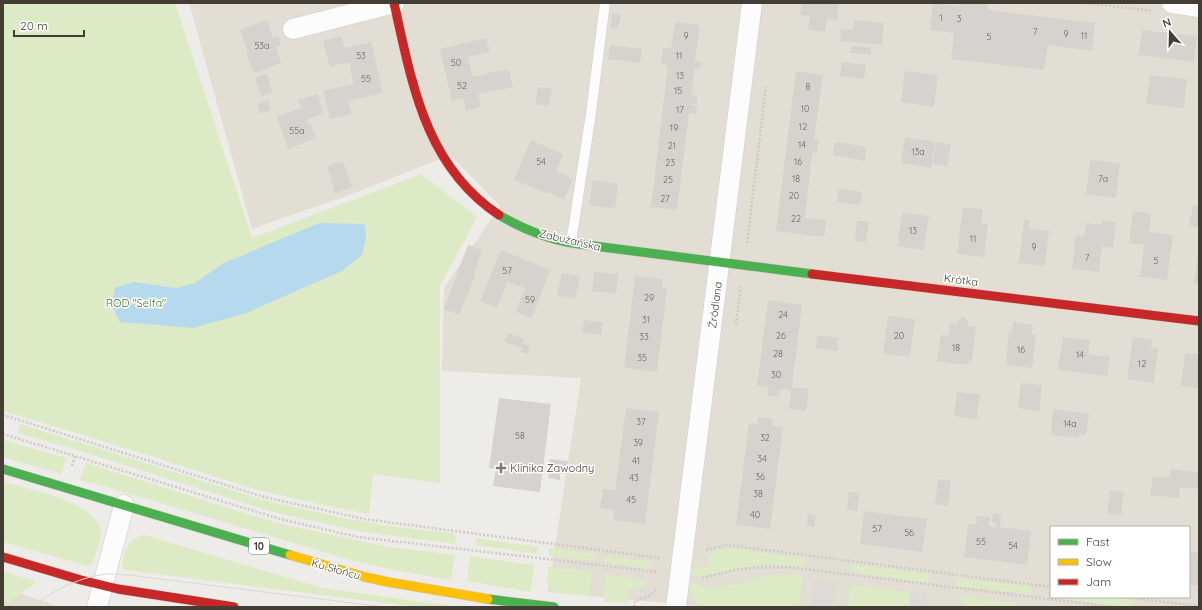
<svg xmlns="http://www.w3.org/2000/svg" width="1202" height="610" font-family="Quicksand,sans-serif">
  <style>
    .residential { fill: #e3ded4; fill-rule: evenodd }
    .green { fill: #dceac6 }
    .parking { fill: #dddbd7 }
    .water { fill: #b6d9ee }
    .building { fill: #d6d3cf }
    .lines { fill: none; stroke-linecap: round; stroke-linejoin: round }
    .lane-casing { stroke: #cccac5; stroke-width: 11 }
    .street-casing { stroke: #cccac5; stroke-width: 21 }
    .fast-casing { stroke: #cec9be; stroke-width: 10 }
    .slow-casing { stroke: #cec9be; stroke-width: 10 }
    .jam-casing { stroke: #cec9be; stroke-width: 10 }
    .path { stroke: #cdcac6; stroke-width: 2.5; stroke-dasharray: 2 2; stroke-linecap: butt }
    .lane { stroke: #fcfcfc; stroke-width: 10 }
    .street { stroke: #fcfcfc; stroke-width: 20 }
    .fast { stroke: #4caf50; stroke-width: 9 }
    .slow { stroke: #ffc107; stroke-width: 9 }
    .jam { stroke: #c62828; stroke-width: 9 }
    .tram { stroke: #d8d8d7; stroke-width: 1 }
    .poi-dot { fill: #807a73; stroke: #fff; stroke-width: 1.5 }
    .labels { text-anchor: middle; stroke-width: 3; stroke-linejoin: round; paint-order: stroke }
    .number-label { font-size: 9px; fill: #6a645c }
    .shield { fill: #fff; stroke: #7c7771; stroke-width: 1 }
    .shield-label { font-size: 10px; font-weight: bold; fill: #443d34 }
    .street-label { font-size: 11px; fill: #443d34; stroke: #fff }
    .park-label { font-size: 11px; fill: #477627; stroke: #fff }
    .poi-label { font-size: 11px; fill: #443d34; stroke: #fff; text-anchor: start }
  </style>
  <rect width="100%" height="100%" fill="#eeece8"/>
  <g class="residential">
    <path d="M189 3H1199V607H708L548 592 581 378 442 371 444 288 500 206 450 155 352 194 252 229ZM1051 527H1189V597H1051Z"/>
    <path d="M3 587 59 607H3Z"/>
  </g>
  <g class="green">
    <path d="M3 3H175L252 238 421 174 477 217 440 286V483L373 474 369 514 322 505 254 489 109 443 3 411Z"/>
    <path d="M20 424 263 500 347 519 403 528 452 533 456 537 455 544 359 531 269 511 71 448 18 433Z"/>
    <path d="M3 440 66 458 61 474 3 457Z"/>
    <path d="M86 463 277 523 383 546 455 555 451 580 393 570 347 559 97 484 80 480Z"/>
    <path d="M3 482C28 489 95 501 101 531 102 539 95 555 92 564L88 566 3 542Z"/>
    <path d="M144 535 322 588 458 607H415L127 570 122 568C124 551 126 540 144 535Z"/>
    <path d="M476 538 538 547 537 554 475 545Z"/>
    <path d="M549 548 595 554 594 561 549 556Z"/>
    <path d="M730 548 804 559 803 567 768 564 730 570 704 576 691 575 692 567 707 568 708 555 719 550Z"/>
    <path d="M470 556 534 565 531 592 467 581Z"/>
    <path d="M606 556 651 562 650 569 604 562Z"/>
    <path d="M851 564 929 574V583L850 572Z"/>
    <path d="M548 567 592 571 589 596 553 592 547 583Z"/>
    <path d="M3 571 35 581V584L9 602 3 600Z"/>
    <path d="M605 574 629 579 647 580 644 586 628 590 627 603 605 602 603 591Z"/>
    <path d="M781 574 803 576 798 607H698L691 596 690 582 709 589 739 584 759 577Z"/>
    <path d="M956 578 1032 587 1031 594 956 586Z"/>
    <path d="M850 585 910 592 909 607H848Z"/>
    <path d="M963 597 1016 603V607H962Z"/>
    <path d="M1059 597H1106L1133 600V607H1124L1059 598Z"/>
  </g>
  <g class="parking">
    <path d="M814 581 836 583 833 607H810Z"/>
    <path d="M910 592 927 593V607H909Z"/>
  </g>
  <path class="water" d="M319 223 365 224 366 237 362 255 342 271 246 313 193 328 120 322 112 306 115 288 134 282 176 288 195 283 224 263Z"/>
  <g class="building">
    <path d="M802 3H839L837 20 827 19 825 32 808 30 810 16 800 15Z"/>
    <path d="M933 3 959 6 960 3H988V10L1095 23 1092 51 1048 45 1044 70 951 59 954 33 930 30Z"/>
    <path d="M612 14 621 15 618 28 610 27Z"/>
    <path d="M267 20 273 38 278 36 281 45 276 47 281 63 254 73 246 53H248L240 30Z"/>
    <path d="M854 20 884 23 882 45 840 41 841 29 853 30Z"/>
    <path d="M675 22 700 25 695 61 701 62 700 69 695 68 691 95 697 96V104L690 103V105L697 106 696 114 689 113 677 210 651 207 668 65 661 64 663 48H671Z"/>
    <path d="M1142 30 1197 36 1194 62 1139 55Z"/>
    <path d="M341 36 345 48 371 42 383 93 348 101 352 114 330 119 323 91 354 84 349 62 330 67 323 41Z"/>
    <path d="M486 38 490 52 468 57 473 77 492 72 509 70 513 87 478 94 481 107 466 111 463 98 452 101 440 49Z"/>
    <path d="M610 45 642 49 640 63 608 59Z"/>
    <path d="M852 46 871 47V55L851 53Z"/>
    <path d="M842 62 866 65 864 79 840 76Z"/>
    <path d="M796 71 823 75 814 139 819 140 817 153H813L812 154 805 218 826 220 824 237 776 231Z"/>
    <path d="M905 71 938 75 934 107 901 102Z"/>
    <path d="M267 74 272 93 261 96 255 77Z"/>
    <path d="M1150 75 1187 79 1184 108 1146 104Z"/>
    <path d="M538 87 552 89 549 106 535 104Z"/>
    <path d="M318 94 323 114 307 119 308 124 310 123 316 138 288 149 277 117 301 108 298 100Z"/>
    <path d="M268 100 271 110 260 114 257 104Z"/>
    <path d="M905 137 935 142 931 168 901 163Z"/>
    <path d="M531 140 563 154 556 171 573 179 564 200 547 192 546 193 514 180Z"/>
    <path d="M839 142 866 147 865 161 833 155 834 143Z"/>
    <path d="M936 142 951 144 947 166 933 164Z"/>
    <path d="M1090 160 1120 163 1116 198 1086 194Z"/>
    <path d="M343 161 352 188 335 193 327 166Z"/>
    <path d="M593 180 618 184 615 209 589 205Z"/>
    <path d="M839 189 862 192 860 205 837 202Z"/>
    <path d="M1193 205 1199 206V228L1189 226Z"/>
    <path d="M963 207 983 209 981 223 988 224 984 257 957 254Z"/>
    <path d="M1133 211 1151 214 1149 232 1173 235 1167 280 1140 277 1144 245 1129 243Z"/>
    <path d="M902 213 929 216 924 250 897 246Z"/>
    <path d="M1024 219 1030 220 1029 229 1049 231 1045 266 1019 263Z"/>
    <path d="M857 220 869 222 866 242 855 241Z"/>
    <path d="M1102 221 1116 222 1113 248 1102 246 1099 272 1072 269 1076 235 1084 236 1086 223 1101 225Z"/>
    <path d="M468 245 482 250 474 274H476L459 315 444 309Z"/>
    <path d="M501 250 550 270 532 318 516 312 525 288 507 282 497 308 480 301Z"/>
    <path d="M1198 255 1199 256V284L1194 283Z"/>
    <path d="M594 272 618 274 616 294 592 291Z"/>
    <path d="M562 273 580 276 575 299 557 295Z"/>
    <path d="M635 276 663 279 662 288H667L657 372 624 368Z"/>
    <path d="M768 300 802 305 792 387 809 389 806 411 789 409 791 390 780 389 779 397 767 395 768 387 757 386Z"/>
    <path d="M888 316 915 319 910 357 883 353Z"/>
    <path d="M964 316 968 322V326L976 327 972 360 966 365 937 361 941 335 948 336 950 323 957 324V321Z"/>
    <path d="M584 320 603 322 601 335 582 333Z"/>
    <path d="M1013 322 1033 325 1032 334 1036 335 1032 368 1006 365 1009 331 1012 332Z"/>
    <path d="M508 333 524 339 523 344 530 346 528 354 521 352 522 348 504 342Z"/>
    <path d="M817 335 839 338 837 351 816 348Z"/>
    <path d="M1063 337 1090 340 1088 354 1110 357 1107 376 1058 370Z"/>
    <path d="M1133 337 1152 339 1151 348 1158 349 1154 383 1127 379Z"/>
    <path d="M1185 353 1199 354V388L1181 386Z"/>
    <path d="M1021 383 1042 385 1039 411 1018 408Z"/>
    <path d="M957 392 980 394 977 419 954 416Z"/>
    <path d="M499 398 551 404 540 492 493 486 496 469 489 468Z"/>
    <path d="M626 408 659 412 645 524 613 520 614 510 600 508 603 489 615 490Z"/>
    <path d="M1053 409 1089 414 1086 435 1079 434V438L1051 435Z"/>
    <path d="M758 417 773 419 772 426 783 427 770 529 736 525 749 423 758 424Z"/>
    <path d="M550 459 568 461 566 474 560 473V480L548 478Z"/>
    <path d="M1171 469 1199 472V489L1180 487 1179 498 1150 495 1153 476 1165 478V476L1170 477Z"/>
    <path d="M938 479 951 481 948 506 935 504Z"/>
    <path d="M1110 490 1124 492 1121 515 1107 513Z"/>
    <path d="M849 492 860 493 857 511 847 510Z"/>
    <path d="M864 511 927 519 922 552 860 544Z"/>
    <path d="M993 513 1001 514 1000 527 1031 531 1027 565 964 557 968 524 976 525 977 516 990 517 989 526 995 527 996 523 992 522Z"/>
    <path d="M808 514 816 515 814 527 807 526Z"/>
    <path d="M1189 551 1199 553V586L1189 585Z"/>
  </g>
  <g class="lines">
    <g class="lane-casing">
      <path id="lane" d="M571 243 591 113 605 3"/>
    </g>
    <g class="street-casing">
      <g id="street">
        <path d="M1172 3 1199 7"/>
        <path d="M293 29 394 3"/>
        <path d="M97 607 124 505"/>
        <path d="M676 607 752 3"/>
      </g>
    </g>
    <g class="fast-casing">
      <g id="fast">
        <path d="M499 215C521 228 545 238 571 243L812 274"/>
        <path d="M3 469 290 555"/>
        <path d="M488 599 554 607"/>
      </g>
    </g>
    <g class="slow-casing">
      <path id="slow" d="M290 555 365 577 388 582 488 599"/>
    </g>
    <g class="jam-casing">
      <g id="jam">
        <path d="M394 3C412 83 425 166 499 215"/>
        <path d="M812 274 1199 321"/>
        <path d="M3 557 81 580 118 589 234 607"/>
      </g>
    </g>
    <g class="path">
      <path d="M1085 3 1153 11"/>
      <path d="M747 243 766 87"/>
      <path d="M736 324 741 287"/>
      <path d="M3 415 264 497 364 519 660 558"/>
      <path d="M3 434 280 519 358 537 658 572"/>
      <path d="M72 466 75 456"/>
      <path d="M706 550 727 545 1051 587"/>
      <path d="M702 578 735 570 752 568 788 567 1113 607"/>
      <path d="M1127 597 1199 606"/>
      <path d="M634 607 635 601 651 595 656 589"/>
    </g>
    <use href="#lane" class="lane"/>
    <use href="#street" class="street"/>
    <use href="#fast" class="fast"/>
    <use href="#slow" class="slow"/>
    <use href="#jam" class="jam"/>
    <path class="tram" d="M32 607C51 591 84 575 109 574 118 574 128 575 137 576L385 607"/>
  </g>
  <path class="poi-dot" d="M499 462h4v4h4v4h-4v4h-4v-4h-4v-4h4z"/>
  <g class="labels">
    <g class="number-label">
      <text x="941" y="21">1</text>
      <text x="959" y="22">3</text>
      <text x="1035" y="35">7</text>
      <text x="1066" y="37">9</text>
      <text x="686" y="39">9</text>
      <text x="1084" y="39">11</text>
      <text x="989" y="40">5</text>
      <text x="262" y="49">53a</text>
      <text x="361" y="59">53</text>
      <text x="679" y="59">11</text>
      <text x="456" y="66">50</text>
      <text x="680" y="79">13</text>
      <text x="366" y="82">55</text>
      <text x="462" y="89">52</text>
      <text x="808" y="90">8</text>
      <text x="678" y="94">15</text>
      <text x="805" y="112">10</text>
      <text x="680" y="113">17</text>
      <text x="803" y="130">12</text>
      <text x="674" y="131">19</text>
      <text x="297" y="134">55a</text>
      <text x="802" y="148">14</text>
      <text x="672" y="149">21</text>
      <text x="918" y="155">13a</text>
      <text x="541" y="165">54</text>
      <text x="798" y="165">16</text>
      <text x="670" y="166">23</text>
      <text x="796" y="182">18</text>
      <text x="1103" y="182">7a</text>
      <text x="668" y="183">25</text>
      <text x="794" y="199">20</text>
      <text x="665" y="202">27</text>
      <text x="796" y="222">22</text>
      <text x="913" y="234">13</text>
      <text x="973" y="242">11</text>
      <text x="1034" y="250">9</text>
      <text x="1087" y="261">7</text>
      <text x="1156" y="264">5</text>
      <text x="507" y="274">57</text>
      <text x="649" y="301">29</text>
      <text x="530" y="303">59</text>
      <text x="783" y="318">24</text>
      <text x="646" y="323">31</text>
      <text x="781" y="339">26</text>
      <text x="899" y="339">20</text>
      <text x="644" y="340">33</text>
      <text x="956" y="351">18</text>
      <text x="1021" y="353">16</text>
      <text x="778" y="357">28</text>
      <text x="1080" y="358">14</text>
      <text x="642" y="361">35</text>
      <text x="1142" y="367">12</text>
      <text x="776" y="378">30</text>
      <text x="641" y="425">37</text>
      <text x="1070" y="427">14a</text>
      <text x="520" y="439">58</text>
      <text x="765" y="441">32</text>
      <text x="638" y="446">39</text>
      <text x="762" y="462">34</text>
      <text x="636" y="464">41</text>
      <text x="760" y="480">36</text>
      <text x="634" y="481">43</text>
      <text x="758" y="497">38</text>
      <text x="631" y="503">45</text>
      <text x="755" y="518">40</text>
      <text x="877" y="532">57</text>
      <text x="909" y="536">56</text>
      <text x="981" y="545">55</text>
      <text x="1013" y="549">54</text>
    </g>
    <rect class="shield" x="249" y="538" width="20" height="16" rx="3"/>
    <g class="shield-label">
      <text x="259" y="550">10</text>
    </g>
    <g class="street-label">
      <text transform="translate(570 240) rotate(13)" y="4">Zabużańska</text>
      <text transform="translate(961 280) rotate(7)" y="4">Krótka</text>
      <text transform="translate(715 305) rotate(-83)" y="4">Źródlana</text>
      <text transform="translate(336 569) rotate(16)" y="4">Ku Słońcu</text>
    </g>
    <g class="park-label">
      <text x="136" y="307">ROD "Selfa"</text>
    </g>
    <g class="poi-label">
      <text x="510" y="472">Klinika Zawodny</text>
    </g>
  </g>
  <rect width="1202" height="610" fill="none" stroke="#443d34" stroke-width="8"/>
  <rect x="1050" y="526" width="140" height="72" fill="#ffffff" stroke="#b4b1ae"/>
  <rect x="1058" y="539" width="20" height="6" fill="#4caf50" stroke="#b4b1ae"/>
  <text x="1086" y="546" font-size="12" fill="#443d34">Fast</text>
  <rect x="1058" y="559" width="20" height="6" fill="#ffc107" stroke="#b4b1ae"/>
  <text x="1086" y="566" font-size="12" fill="#443d34">Slow</text>
  <rect x="1058" y="579" width="20" height="6" fill="#c62828" stroke="#b4b1ae"/>
  <text x="1086" y="586" font-size="12" fill="#443d34">Jam</text>
  <g transform="translate(1170 32) rotate(340)" stroke="#ffffff" stroke-width="3" paint-order="stroke">
  <path d="M0-3L7 15L0 10L-7 15Z" fill="#443d34"/>
  <text y="-6" font-size="11" font-weight="bold" text-anchor="middle" fill="#443d34">N</text>
  </g>
  <path d="M14 30v6h70v-6" fill="none" stroke="#443d34" stroke-width="2"/>
  <text x="20" y="30" font-size="12" fill="#443d34" stroke="#ffffff" stroke-width="3" paint-order="stroke">20 m</text>
</svg>
